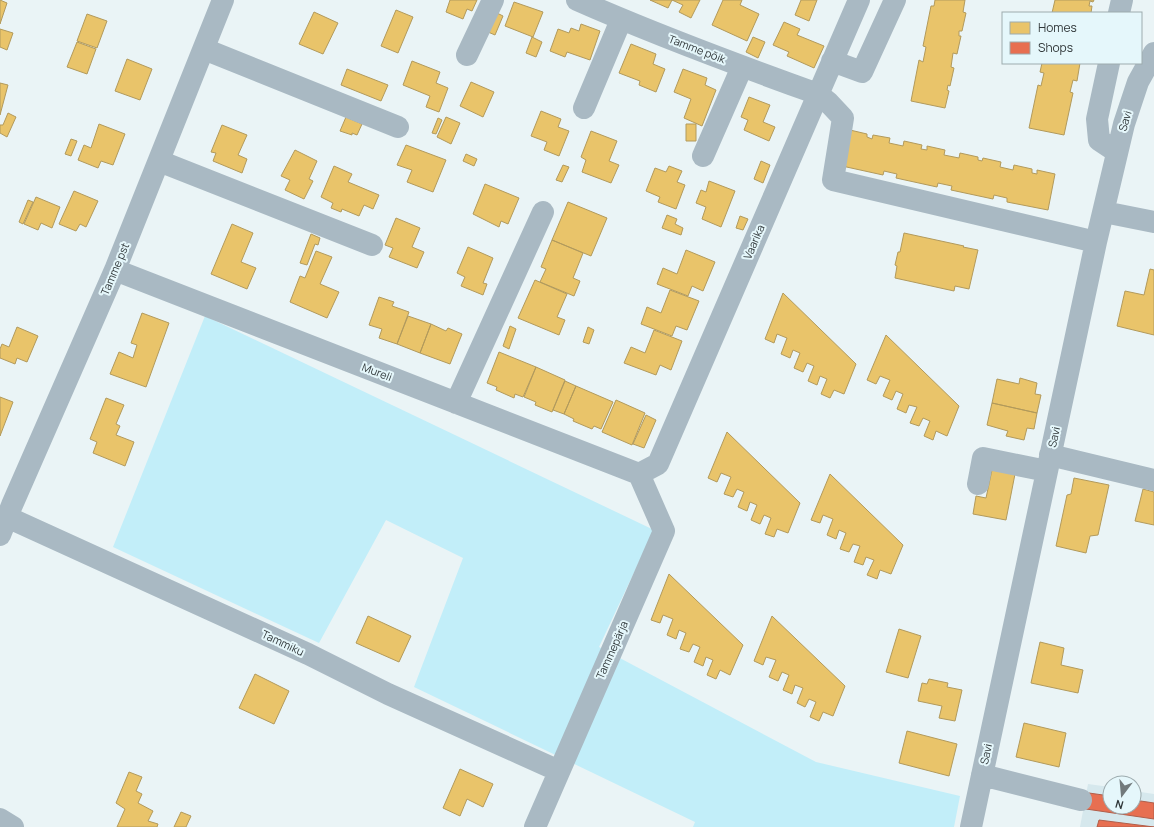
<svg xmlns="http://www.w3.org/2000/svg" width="1154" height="827" font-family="Manrope,sans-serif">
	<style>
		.built { fill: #d6e8ed }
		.green { fill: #c2eef9 }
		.homes { fill: #e9c46a; stroke: #b29a5c }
		.shops { fill: #e76f51; stroke: #b05e4a }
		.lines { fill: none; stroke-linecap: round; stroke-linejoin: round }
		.minor { stroke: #a9b9c3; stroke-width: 22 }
		.labels { text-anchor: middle; stroke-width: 4; stroke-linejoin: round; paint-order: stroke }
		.street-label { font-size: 11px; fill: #31383a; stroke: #e5f7fb }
	</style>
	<rect width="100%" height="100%" fill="#eaf4f6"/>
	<path class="built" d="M 1088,784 L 1110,787 L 1110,807 L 1134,807 L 1134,791 L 1154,794 L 1154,827 L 1080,827 Z"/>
	<path class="green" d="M 205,316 L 654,530 L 599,647 L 816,762 L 960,796 L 954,827 L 693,827 L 695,822 L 414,687 L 463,558 L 386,520 L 319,643 L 113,547 Z"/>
	<path class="homes" d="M 0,0 L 7,3 L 0,24 Z
		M 450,0 L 477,0 L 472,11 L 467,9 L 463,19 L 446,12 Z
		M 650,0 L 700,0 L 691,18 L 679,12 L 683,5 L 672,0 L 668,8 Z
		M 723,0 L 742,0 L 740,5 L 759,14 L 747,41 L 712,25 Z
		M 801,0 L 817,0 L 809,21 L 795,15 Z
		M 935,0 L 965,0 L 963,12 L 966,13 L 962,31 L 959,31 L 959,36 L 961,36 L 957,54 L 953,53 L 951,67 L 954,68 L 950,86 L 948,85 L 947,90 L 949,91 L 945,108 L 911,101 L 919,60 L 923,62 L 926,47 L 923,46 L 931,6 L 934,6 Z
		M 1055,0 L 1094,0 L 1093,2 L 1090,1 L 1089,6 L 1092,6 L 1091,13 L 1052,13 Z
		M 514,2 L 543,12 L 533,37 L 505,26 Z
		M 396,10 L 413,17 L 398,53 L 381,46 Z
		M 314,12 L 338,23 L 323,54 L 299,44 Z
		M 495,12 L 503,16 L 495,35 L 488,32 Z
		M 87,14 L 107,21 L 97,48 L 77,41 Z
		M 784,22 L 800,29 L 797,35 L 824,46 L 814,68 L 787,56 L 789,52 L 773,45 Z
		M 581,24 L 600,31 L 590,60 L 567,52 L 565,57 L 550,51 L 558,29 L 569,33 L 571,28 L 579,31 Z
		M 0,29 L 13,33 L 7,50 L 0,47 Z
		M 532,37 L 542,42 L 536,57 L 526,53 Z
		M 753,37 L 765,42 L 758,58 L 746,52 Z
		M 77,42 L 96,49 L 87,74 L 67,67 Z
		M 631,44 L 656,54 L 653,64 L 665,69 L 656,92 L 639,85 L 640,81 L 619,73 Z
		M 127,59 L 152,69 L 140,100 L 115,91 Z
		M 412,61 L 440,72 L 436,83 L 448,88 L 439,112 L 426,107 L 430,96 L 403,85 Z
		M 1042,63 L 1080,63 L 1077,81 L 1073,80 L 1070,92 L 1073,93 L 1064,135 L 1029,128 L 1038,85 L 1041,86 L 1044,73 L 1040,72 Z
		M 347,69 L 388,85 L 381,101 L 341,85 Z
		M 683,69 L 707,78 L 705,85 L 716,90 L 702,126 L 684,118 L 691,99 L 674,92 Z
		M 471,82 L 494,92 L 483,117 L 460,106 Z
		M 0,83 L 8,85 L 0,115 Z
		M 749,97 L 770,105 L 763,122 L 775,127 L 769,141 L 744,130 L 748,120 L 741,117 Z
		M 541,111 L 561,119 L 558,127 L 569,131 L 559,156 L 544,150 L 547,142 L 531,136 Z
		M 8,113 L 16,117 L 7,137 L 0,133 L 0,125 L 3,125 Z
		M 346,117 L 362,124 L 357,135 L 352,133 L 352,135 L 340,131 Z
		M 446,117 L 460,123 L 451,144 L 437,137 Z
		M 438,118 L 442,120 L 436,134 L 432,133 Z
		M 99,124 L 125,134 L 113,165 L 101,161 L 98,168 L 78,160 L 84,145 L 91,148 Z
		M 686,124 L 696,124 L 696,141 L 686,141 Z
		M 222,125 L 247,135 L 238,155 L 247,159 L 242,173 L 213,161 L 216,153 L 211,152 Z
		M 850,130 L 867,134 L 867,137 L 872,139 L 873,135 L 890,138 L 889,143 L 903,146 L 904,141 L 922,145 L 921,149 L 927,150 L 927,146 L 945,150 L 944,155 L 959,158 L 960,153 L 978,157 L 978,160 L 982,161 L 983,158 L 1001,162 L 1000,167 L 1013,170 L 1014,165 L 1032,169 L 1032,173 L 1037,174 L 1037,170 L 1055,174 L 1048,210 L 1007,202 L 1007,198 L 994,195 L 993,199 L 951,190 L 952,186 L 938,183 L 937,187 L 896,178 L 897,174 L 884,171 L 883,175 L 842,166 Z
		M 591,131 L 617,141 L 609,161 L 619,165 L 611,183 L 582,172 L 586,160 L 581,157 Z
		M 71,139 L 77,141 L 71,156 L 65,154 Z
		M 406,145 L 446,160 L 433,192 L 407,182 L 412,170 L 397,165 Z
		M 295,150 L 317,161 L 309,179 L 313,181 L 304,199 L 285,190 L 290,180 L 281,176 Z
		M 466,154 L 477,159 L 474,166 L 463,161 Z
		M 761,161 L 770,165 L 763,183 L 754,179 Z
		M 563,165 L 569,167 L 562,182 L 556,180 Z
		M 334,166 L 352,174 L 348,182 L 379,195 L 373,209 L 364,205 L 359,216 L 342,209 L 341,212 L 331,208 L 333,203 L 321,197 Z
		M 669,166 L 682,171 L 677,182 L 685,185 L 676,209 L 658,202 L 660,197 L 646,191 L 655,168 L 666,172 Z
		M 709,181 L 735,191 L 721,227 L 702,219 L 706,207 L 696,203 L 701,190 L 706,192 Z
		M 485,184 L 519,198 L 508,224 L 501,221 L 499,227 L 473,214 Z
		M 74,191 L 98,201 L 86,227 L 80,224 L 76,231 L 59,224 Z
		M 36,197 L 60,207 L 52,228 L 41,223 L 38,230 L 24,224 Z
		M 28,200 L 33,202 L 23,224 L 19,222 Z
		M 568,202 L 607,218 L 591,256 L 552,240 Z
		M 667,215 L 677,219 L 675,224 L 683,228 L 681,235 L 662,228 Z
		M 740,216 L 748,219 L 743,230 L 736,228 Z
		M 396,218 L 420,228 L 412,247 L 424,252 L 417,268 L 389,257 L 393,248 L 385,245 Z
		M 232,224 L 253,233 L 241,262 L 256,268 L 247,289 L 211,274 Z
		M 904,233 L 964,246 L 963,247 L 978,250 L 969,289 L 955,286 L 954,291 L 895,278 L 897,266 L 895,265 L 898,252 L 900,252 Z
		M 311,234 L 320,238 L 318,245 L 315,244 L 307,265 L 300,263 Z
		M 552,240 L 583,253 L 573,278 L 580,281 L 574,296 L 540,282 L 546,269 L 541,267 Z
		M 468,247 L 493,258 L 483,283 L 487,284 L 483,295 L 461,286 L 465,277 L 457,273 Z
		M 686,250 L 715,262 L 703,291 L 692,286 L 688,296 L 657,284 L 663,268 L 677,274 Z
		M 316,251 L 332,257 L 320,284 L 339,292 L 327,318 L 290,302 L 300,276 L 305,278 Z
		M 1150,269 L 1154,270 L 1154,335 L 1117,326 L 1125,291 L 1144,295 Z
		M 535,280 L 567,294 L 557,317 L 565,320 L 559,335 L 518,318 Z
		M 670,290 L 699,301 L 687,330 L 676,326 L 672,336 L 641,324 L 647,307 L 661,313 Z
		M 783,293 L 856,364 L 844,394 L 834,390 L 830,398 L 821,394 L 827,379 L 820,376 L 817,385 L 808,381 L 814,366 L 807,363 L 803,372 L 794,368 L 800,353 L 793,350 L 790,358 L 781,354 L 787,338 L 777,334 L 774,343 L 765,339 Z
		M 379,297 L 394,302 L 392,306 L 409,312 L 397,344 L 379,338 L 382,329 L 369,325 Z
		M 142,313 L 169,323 L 146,387 L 110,374 L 119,352 L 133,358 L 137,345 L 131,343 Z
		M 408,316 L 431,324 L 420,353 L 397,344 Z
		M 431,324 L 446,331 L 448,328 L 462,334 L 450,364 L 420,353 Z
		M 510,326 L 516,329 L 509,349 L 503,346 Z
		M 17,327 L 38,336 L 27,362 L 17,358 L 15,364 L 0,358 L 0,349 L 2,344 L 9,347 Z
		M 588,327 L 594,330 L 589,344 L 583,342 Z
		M 654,330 L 682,341 L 671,370 L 660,365 L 656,375 L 624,363 L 631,347 L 645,353 Z
		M 886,335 L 959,406 L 947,436 L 936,431 L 933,440 L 924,436 L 930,421 L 923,418 L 919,426 L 910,423 L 917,407 L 909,405 L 906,413 L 897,409 L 903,394 L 896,391 L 892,400 L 883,396 L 890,380 L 880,376 L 876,384 L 867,380 Z
		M 499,352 L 536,367 L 523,397 L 515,394 L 514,398 L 496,390 L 497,387 L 487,383 Z
		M 536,367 L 565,380 L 552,412 L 535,405 L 536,402 L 524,397 Z
		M 1020,378 L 1037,383 L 1035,394 L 1041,395 L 1037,413 L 992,403 L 997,379 L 1019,384 Z
		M 565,381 L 576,386 L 564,414 L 553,410 Z
		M 576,386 L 613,402 L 601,429 L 594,426 L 592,429 L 573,421 L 574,419 L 564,414 Z
		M 0,397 L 13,402 L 0,436 Z
		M 106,398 L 124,405 L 116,424 L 120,426 L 116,435 L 134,442 L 125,466 L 93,453 L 97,442 L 90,439 Z
		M 616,400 L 645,413 L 632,445 L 602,432 Z
		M 992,403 L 1037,413 L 1034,429 L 1027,428 L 1024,440 L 1006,436 L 1008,431 L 987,425 Z
		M 646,415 L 656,420 L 644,448 L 633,444 Z
		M 727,432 L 800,503 L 788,533 L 777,529 L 774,537 L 765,534 L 771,518 L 764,515 L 760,524 L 751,520 L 757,505 L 750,502 L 747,511 L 738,507 L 744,492 L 737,489 L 733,497 L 724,494 L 731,477 L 721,473 L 717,482 L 708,478 Z
		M 992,470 L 1015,474 L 1006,520 L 973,514 L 976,496 L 986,498 Z
		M 830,474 L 903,545 L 891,574 L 880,570 L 877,579 L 867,575 L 874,560 L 866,557 L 863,565 L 854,562 L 860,546 L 853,544 L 849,552 L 840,549 L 846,533 L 839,530 L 836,539 L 827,535 L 833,519 L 823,515 L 820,523 L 811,520 Z
		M 1074,478 L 1109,485 L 1098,535 L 1090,536 L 1086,553 L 1056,546 L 1067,495 L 1071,494 Z
		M 1143,489 L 1154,492 L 1154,525 L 1135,521 Z
		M 669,574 L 743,645 L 730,675 L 720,670 L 716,679 L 707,675 L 713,660 L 706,657 L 703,666 L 694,662 L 700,647 L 693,644 L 689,652 L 680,649 L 686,633 L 679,630 L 676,639 L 667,635 L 673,619 L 663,615 L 660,623 L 651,620 Z
		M 368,616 L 411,636 L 399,662 L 356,643 Z
		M 772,616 L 845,686 L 833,716 L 823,712 L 819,721 L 810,717 L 816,702 L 809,699 L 805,707 L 797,703 L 803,688 L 795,685 L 792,694 L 783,690 L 789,675 L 782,672 L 778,681 L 769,677 L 776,660 L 766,657 L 763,665 L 754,661 Z
		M 899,629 L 921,636 L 908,678 L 886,672 Z
		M 1040,642 L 1064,648 L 1061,665 L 1083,670 L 1078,693 L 1031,683 Z
		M 255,674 L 289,691 L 274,724 L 239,708 Z
		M 929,679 L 948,683 L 947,687 L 962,690 L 955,721 L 939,718 L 942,706 L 918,701 L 922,683 L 927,684 Z
		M 1024,723 L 1066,733 L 1059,767 L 1016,757 Z
		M 907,731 L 957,744 L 949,776 L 899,763 Z
		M 460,769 L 493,784 L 483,807 L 467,799 L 460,816 L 443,808 Z
		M 129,772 L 142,777 L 136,791 L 142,794 L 138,803 L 153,811 L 148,821 L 158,824 L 157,827 L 117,827 L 125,809 L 116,803 Z
		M 181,812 L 191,816 L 186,827 L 174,827 Z"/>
	<path class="shops" d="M 1089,793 L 1110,796 L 1110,807 L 1134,807 L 1134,800 L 1154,803 L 1154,819 L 1086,809 Z
		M 1099,820 L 1154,827 L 1097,827 Z"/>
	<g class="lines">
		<path class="minor" d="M 577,0 C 656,35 737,65 818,94 L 828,102 L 843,118 L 833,180 L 1096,242
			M 1119,13 L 1122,0
			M 204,49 L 398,127
			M 467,55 L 493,0
			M 832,61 L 862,72 L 895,0
			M 1109,63 L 1097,119 L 1099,140 L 1117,152
			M 584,108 L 621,20
			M 703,156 L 742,67
			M 159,161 L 372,245
			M 1104,212 L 1154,222
			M 115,270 L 639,474
			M 456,403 L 543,212
			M 1050,455 L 1154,480
			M 639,474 L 658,464 L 859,0
			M 978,484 L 983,458 L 1047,471
			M 7,517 L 308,654 L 388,694 L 559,771
			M 0,535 L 12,505 L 115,270 L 223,0
			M 982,775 L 1081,800
			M 0,819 L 13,827
			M 535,827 L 664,531 L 639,474
			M 971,827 L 1096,242 L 1124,124 L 1138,82 L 1154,53"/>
	</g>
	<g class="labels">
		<g class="street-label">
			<text transform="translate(697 49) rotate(21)" y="4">Tamme põik</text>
			<text transform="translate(1125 121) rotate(-74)" y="4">Savi</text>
			<text transform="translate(754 242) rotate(-67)" y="4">Vaarika</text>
			<text transform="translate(115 269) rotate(-67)" y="4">Tamme pst</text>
			<text transform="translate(377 372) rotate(21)" y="4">Mureli</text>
			<text transform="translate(1054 437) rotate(-78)" y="4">Savi</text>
			<text transform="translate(283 643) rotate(25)" y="4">Tammiku</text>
			<text transform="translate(612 650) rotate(-66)" y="4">Tammepärja</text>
			<text transform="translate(986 754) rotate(-78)" y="4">Savi</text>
		</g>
	</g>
	<rect x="1002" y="12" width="140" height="52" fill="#e5f7fb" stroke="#9dabae"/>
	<rect x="1010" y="22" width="20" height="12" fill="#e9c46a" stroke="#9dabae"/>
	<text x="1038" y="32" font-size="12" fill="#31383a">Homes</text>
	<rect x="1010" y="42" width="20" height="12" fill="#e76f51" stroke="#9dabae"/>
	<text x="1038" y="52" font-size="12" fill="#31383a">Shops</text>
	<g transform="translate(1122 795) rotate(196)"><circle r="19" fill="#e5f7fb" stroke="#9dabae"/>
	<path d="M0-3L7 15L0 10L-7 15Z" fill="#727a7c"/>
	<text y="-6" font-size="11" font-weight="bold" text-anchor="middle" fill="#31383a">N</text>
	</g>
</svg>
